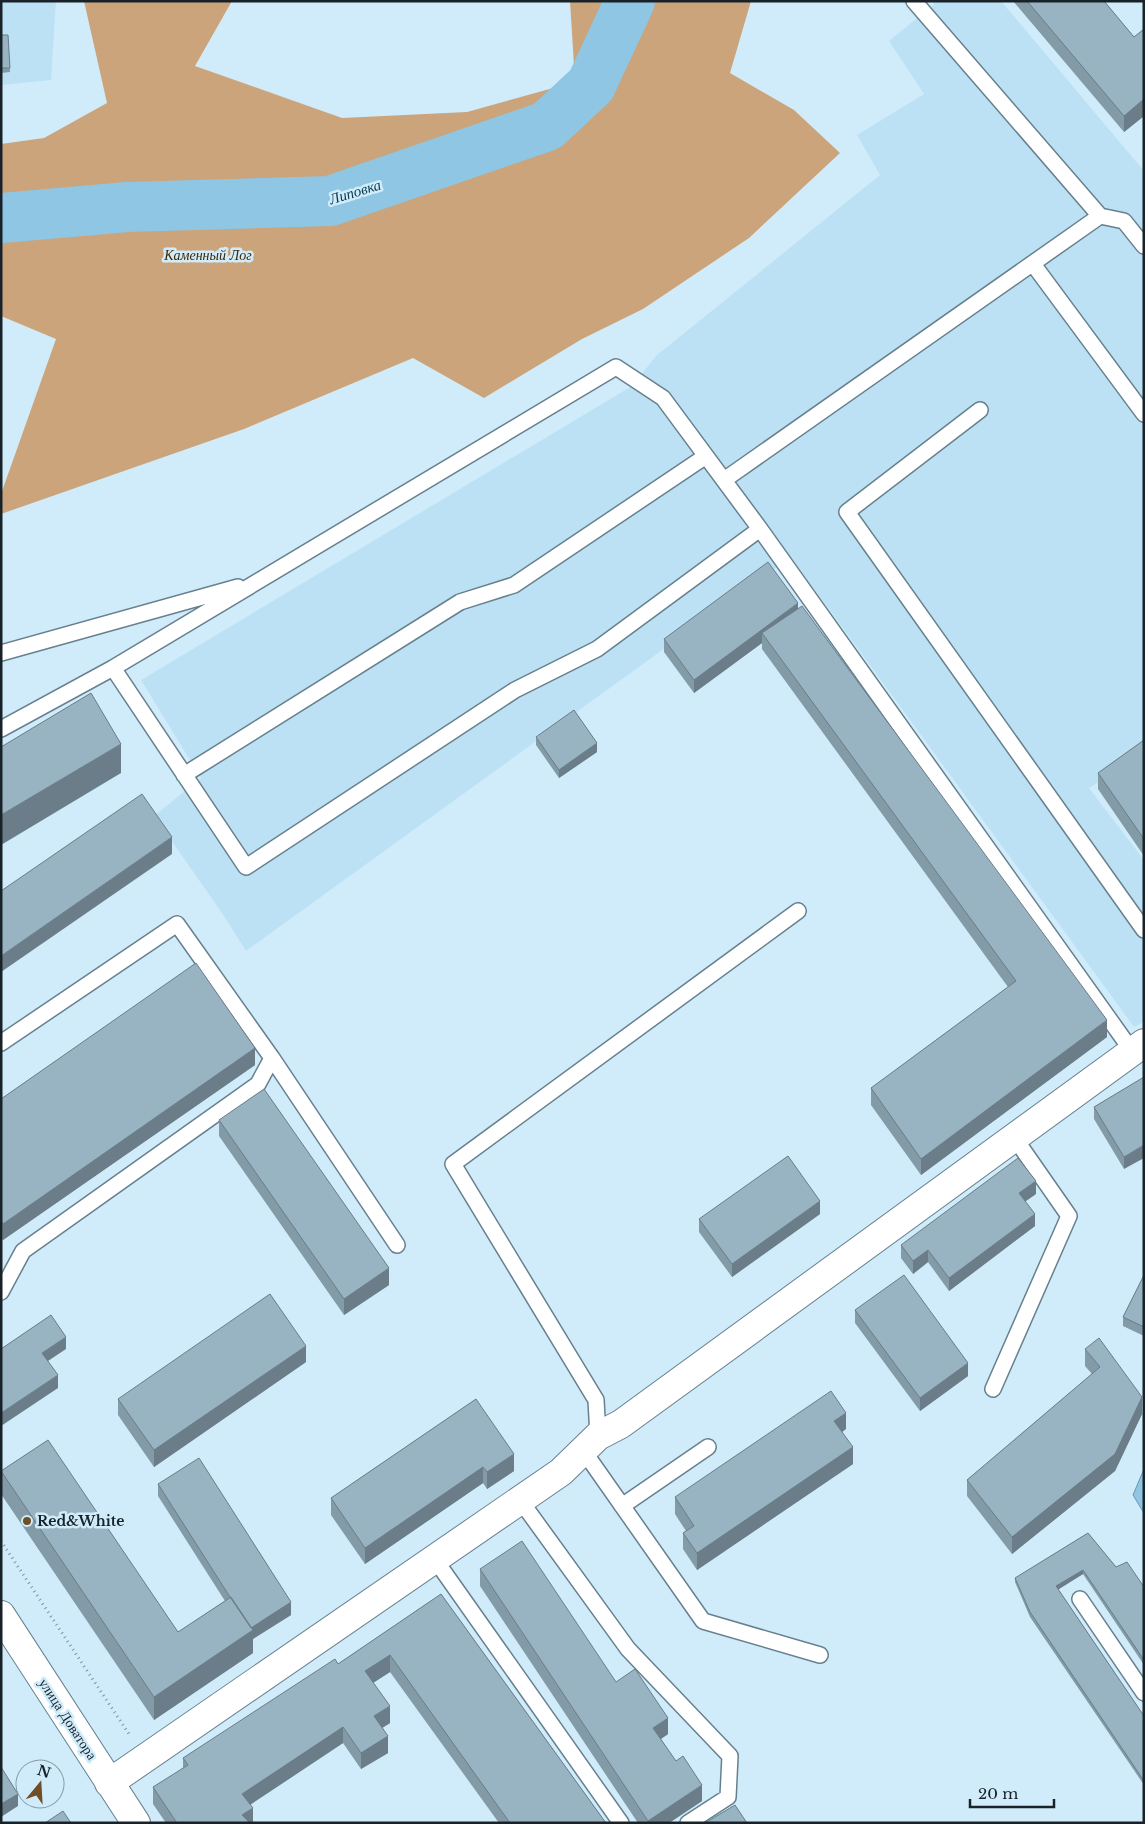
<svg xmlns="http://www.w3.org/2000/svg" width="1145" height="1824" font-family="'Libre Baskerville',serif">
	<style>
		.built { fill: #bde1f4 }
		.forest { fill: #cba47b }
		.water { fill: #8ec6e4; stroke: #6b95ac }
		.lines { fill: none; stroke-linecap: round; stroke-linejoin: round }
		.river { stroke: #8ec6e4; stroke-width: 50 }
		.lane-casing { stroke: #67808e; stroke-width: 18 }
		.street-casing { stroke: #67808e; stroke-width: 30 }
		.path { stroke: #7e929d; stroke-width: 3; stroke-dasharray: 1 4; stroke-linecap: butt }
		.lane { stroke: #fff; stroke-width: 15 }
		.street { stroke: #fff; stroke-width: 28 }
		.wall { fill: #839aa7 }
		.shaded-wall { fill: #6a7d88 }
		.building { fill: #98b3c2; stroke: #6a7d88 }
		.poi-dot { fill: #704e26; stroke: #d0ecfb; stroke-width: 2 }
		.labels { text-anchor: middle; stroke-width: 5; stroke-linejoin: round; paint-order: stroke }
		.park-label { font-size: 14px; font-style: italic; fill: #402603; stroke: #d0ecfb }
		.poi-label { font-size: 14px; font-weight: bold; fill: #182228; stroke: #d0ecfb; text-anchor: start }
		.street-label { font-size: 14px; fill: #182228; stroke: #d0ecfb }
		.water-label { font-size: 15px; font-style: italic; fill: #07394d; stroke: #d0ecfb }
	</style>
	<rect width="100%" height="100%" fill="#d0ecfb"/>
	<path class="built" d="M 1,1 L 56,1 L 51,80 L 1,85 Z
		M 932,1 L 1001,1 L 1144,171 L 1144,754 L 1089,788 L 1144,860 L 1144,1022 L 1134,1027 L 791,557 L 246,951 L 222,913 L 154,816 L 201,778 L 141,680 L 632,386 L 657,355 L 880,175 L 857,135 L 924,94 L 889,41 L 934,4 Z"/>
	<path class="forest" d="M 84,1 L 232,1 L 195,66 L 342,118 L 467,112 L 575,82 L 570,1 L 751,1 L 730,73 L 794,110 L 840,153 L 749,238 L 643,309 L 582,339 L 484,398 L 413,358 L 244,429 L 1,514 L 1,494 L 56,339 L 1,316 L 1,144 L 44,138 L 107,103 Z"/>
	<path class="water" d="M 1144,1469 L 1144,1513 L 1133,1495 Z"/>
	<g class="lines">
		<path class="river" d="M 1,218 L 127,207 L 330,201 L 547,126 L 591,85 L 630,1"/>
		<defs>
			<path id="lane" d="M 1100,216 L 1124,221 L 1144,246
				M 1033,264 L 1144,414
				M 980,410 L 847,512 L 1144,930
				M 724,480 L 1100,216 L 914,1
				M 1,653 L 238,587
				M 113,668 L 616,367 L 663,398 L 760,529 L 1132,1051
				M 1,729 L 113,668 L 246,867 L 515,690 L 597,649 L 760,529
				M 184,775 L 460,602 L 514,585 L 706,456
				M 1,1043 L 177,924 L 272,1058 L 397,1245
				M 1,1292 L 23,1251 L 258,1084 L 272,1058
				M 993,1389 L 1069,1216 L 1014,1137
				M 598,1436 L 596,1400 L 453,1164 L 798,911
				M 583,1450 L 703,1621 L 820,1655
				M 520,1500 L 628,1649 L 730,1756 L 728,1797 L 688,1823
				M 622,1506 L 708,1447
				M 434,1558 L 621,1823
				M 1080,1599 L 1144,1693"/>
			<path id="street" d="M 1,1615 L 136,1823
				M 109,1783 L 561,1472 L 598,1436 L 621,1424 L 1144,1043"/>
		</defs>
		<use href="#lane" class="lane-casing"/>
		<use href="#street" class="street-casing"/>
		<path class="path" d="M 1,1541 L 129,1734"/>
		<use href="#lane" class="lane"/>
		<use href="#street" class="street"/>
	</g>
	<path class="wall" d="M 1013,1 L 1104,1 L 1134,37 L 1144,29 L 1144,116 L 1124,132 Z
		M 1,35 L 8,35 L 10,72 L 1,73 Z
		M 798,609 L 1107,1037 L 921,1175 L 871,1105 L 871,1088 L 1008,987 L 762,649 L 762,643 L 694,693 L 664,652 L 664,639 Z
		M 536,737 L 597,752 L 559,778 L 536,745 Z
		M 1144,740 L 1144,856 L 1098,789 L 1098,773 Z
		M 255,1065 L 3,1240 L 1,1238 L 1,1099 Z
		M 1144,1077 L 1124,1169 L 1094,1119 L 1094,1107 Z
		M 219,1120 L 389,1285 L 344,1315 L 219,1136 Z
		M 1036,1194 L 1025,1201 L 1035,1226 L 949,1291 L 928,1262 L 913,1274 L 901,1258 L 901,1245 Z
		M 820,1214 L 732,1277 L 699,1232 L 699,1219 Z
		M 1144,1275 L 1144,1336 L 1123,1326 L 1123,1317 Z
		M 855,1310 L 968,1376 L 920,1411 L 855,1323 Z
		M 1085,1349 L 1142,1414 L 1115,1471 L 1012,1554 L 967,1496 L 967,1480 L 1092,1374 L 1085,1366 Z
		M 306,1362 L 154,1467 L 118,1415 L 118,1399 Z
		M 476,1399 L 514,1471 L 487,1489 L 483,1483 L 365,1564 L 331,1515 L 331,1498 Z
		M 846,1429 L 842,1432 L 853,1464 L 697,1570 L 683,1549 L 683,1533 L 686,1531 L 675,1514 L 675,1497 Z
		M 1,1471 L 178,1632 L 225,1601 L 158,1496 L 158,1484 L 291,1615 L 253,1639 L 253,1653 L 154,1720 L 1,1494 Z
		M 1088,1533 L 1116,1567 L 1144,1587 L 1144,1665 L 1083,1574 L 1058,1589 L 1144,1716 L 1144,1785 L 1030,1617 L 1015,1582 L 1015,1578 Z
		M 480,1569 L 616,1682 L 668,1734 L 661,1739 L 702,1801 L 669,1823 L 638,1823 L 480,1586 Z
		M 441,1594 L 606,1823 L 499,1823 L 390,1672 L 373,1683 L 390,1723 L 382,1728 L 388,1753 L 361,1769 L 343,1743 L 250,1805 L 253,1823 L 166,1823 L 153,1804 L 153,1787 L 183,1769 L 183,1758 L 338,1664 Z"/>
	<path class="shaded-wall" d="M 1144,99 L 1144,116 L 1124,132 L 1124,116 Z
		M 798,603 L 798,616 L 762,633 L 762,643 L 694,693 L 694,680 Z
		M 597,743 L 597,752 L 559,778 L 559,770 Z
		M 121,744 L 121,773 L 1,845 L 1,815 Z
		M 172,837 L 172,854 L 1,972 L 1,956 Z
		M 1107,1020 L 1107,1037 L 921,1175 L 921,1159 Z
		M 255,1048 L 255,1065 L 3,1240 L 3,1224 Z
		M 1144,1145 L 1144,1158 L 1124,1169 L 1124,1157 Z
		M 1036,1181 L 1036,1194 L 1019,1206 L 1019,1193 Z
		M 820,1201 L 820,1214 L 732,1277 L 732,1264 Z
		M 1035,1214 L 1035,1226 L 949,1291 L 949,1278 Z
		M 928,1250 L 928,1262 L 913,1274 L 913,1261 Z
		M 389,1268 L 389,1285 L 344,1315 L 344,1299 Z
		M 66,1337 L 66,1349 L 42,1365 L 42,1353 Z
		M 306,1346 L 306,1362 L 154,1467 L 154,1450 Z
		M 968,1363 L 968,1376 L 920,1411 L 920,1398 Z
		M 58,1375 L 58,1388 L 1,1426 L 1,1413 Z
		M 1142,1397 L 1142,1414 L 1115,1471 L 1012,1554 L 1012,1537 Z
		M 846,1413 L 846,1429 L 834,1438 L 834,1421 Z
		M 853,1447 L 853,1464 L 697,1570 L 697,1553 Z
		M 514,1454 L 514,1471 L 487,1489 L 487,1472 Z
		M 483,1467 L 483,1483 L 365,1564 L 365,1548 Z
		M 1083,1570 L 1083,1574 L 1056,1591 L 1056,1586 Z
		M 291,1602 L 291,1615 L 253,1639 L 253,1653 L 154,1720 L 154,1697 L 250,1628 Z
		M 390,1655 L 390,1672 L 365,1688 L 365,1671 Z
		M 390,1706 L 390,1723 L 374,1733 L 374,1716 Z
		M 668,1718 L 668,1734 L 653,1744 L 653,1728 Z
		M 343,1727 L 343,1743 L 242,1810 L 242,1794 Z
		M 388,1736 L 388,1753 L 361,1769 L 361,1753 Z
		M 702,1785 L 702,1801 L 669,1823 L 648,1823 L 648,1821 Z
		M 18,1794 L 18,1806 L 1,1817 L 1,1804 Z
		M 253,1808 L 253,1823 L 242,1823 L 242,1815 Z"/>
	<path class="building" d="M 1027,1 L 1104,1 L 1134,37 L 1144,29 L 1144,99 L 1124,116 Z
		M 1,35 L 8,35 L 10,68 L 1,68 Z
		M 768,562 L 798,603 L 694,680 L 664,639 Z
		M 802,606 L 1107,1020 L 921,1159 L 871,1088 L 1016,981 L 762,633 Z
		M 91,693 L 121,744 L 1,815 L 1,747 Z
		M 574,710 L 597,743 L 559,770 L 536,737 Z
		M 1144,740 L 1144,839 L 1098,773 Z
		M 142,794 L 172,837 L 1,956 L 1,891 Z
		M 196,963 L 255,1048 L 3,1224 L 1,1221 L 1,1099 Z
		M 1144,1077 L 1144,1145 L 1124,1157 L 1094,1107 Z
		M 264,1089 L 389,1268 L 344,1299 L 219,1120 Z
		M 788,1156 L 820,1201 L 732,1264 L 699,1219 Z
		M 1018,1158 L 1036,1181 L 1019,1193 L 1035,1214 L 949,1278 L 928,1250 L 913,1261 L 901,1245 Z
		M 904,1275 L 968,1363 L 920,1398 L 855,1310 Z
		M 1144,1275 L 1144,1327 L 1123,1317 Z
		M 270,1294 L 306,1346 L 154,1450 L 118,1399 Z
		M 51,1315 L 66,1337 L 42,1353 L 58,1375 L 1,1413 L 1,1349 Z
		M 1099,1338 L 1142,1397 L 1115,1454 L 1012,1537 L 967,1480 L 1100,1367 L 1085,1349 Z
		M 831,1391 L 846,1413 L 834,1421 L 853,1447 L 697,1553 L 683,1533 L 694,1526 L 675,1497 Z
		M 476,1399 L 514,1454 L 487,1472 L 483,1467 L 365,1548 L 331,1498 Z
		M 48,1440 L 178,1632 L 231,1597 L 253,1630 L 154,1697 L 1,1471 Z
		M 199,1458 L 291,1602 L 251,1628 L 230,1597 L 158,1484 Z
		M 1088,1533 L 1116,1567 L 1127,1562 L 1144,1587 L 1144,1660 L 1083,1570 L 1056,1586 L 1144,1716 L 1144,1781 L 1030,1612 L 1015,1578 Z
		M 522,1541 L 616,1682 L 635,1669 L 668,1718 L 653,1728 L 676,1761 L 683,1756 L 702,1785 L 648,1821 L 480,1569 Z
		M 441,1594 L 606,1823 L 510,1823 L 390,1655 L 365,1671 L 390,1706 L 374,1716 L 388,1736 L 361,1753 L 343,1727 L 242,1794 L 253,1808 L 242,1815 L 250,1823 L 177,1823 L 153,1787 L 188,1765 L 183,1758 L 335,1659 L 338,1664 Z
		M 1,1767 L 18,1794 L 1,1804 Z
		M 735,1805 L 747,1823 L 705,1823 Z
		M 63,1811 L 71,1823 L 45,1823 Z"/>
	<circle class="poi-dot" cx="27" cy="1521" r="5"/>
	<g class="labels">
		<g class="park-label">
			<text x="208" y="260">Каменный Лог</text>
		</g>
		<g class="poi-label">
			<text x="37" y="1526">Red&amp;White</text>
		</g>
		<g class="street-label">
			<text transform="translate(68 1719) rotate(57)" y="5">улица Доватора</text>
		</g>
		<g class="water-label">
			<text transform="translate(355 192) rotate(-17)" y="5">Липовка</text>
		</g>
	</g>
	<rect width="1145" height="1824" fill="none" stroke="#182228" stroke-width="5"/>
	<g transform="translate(40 1784) rotate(18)"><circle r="24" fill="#d0ecfb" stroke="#869ba7"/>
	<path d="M0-4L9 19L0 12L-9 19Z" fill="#704e26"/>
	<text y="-8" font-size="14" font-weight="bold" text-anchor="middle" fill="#182228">N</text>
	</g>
	<path d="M970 1799v8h84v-8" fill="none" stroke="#182228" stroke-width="2.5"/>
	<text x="978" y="1799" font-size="15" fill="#182228" stroke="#d0ecfb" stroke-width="4" paint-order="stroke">20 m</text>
</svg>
